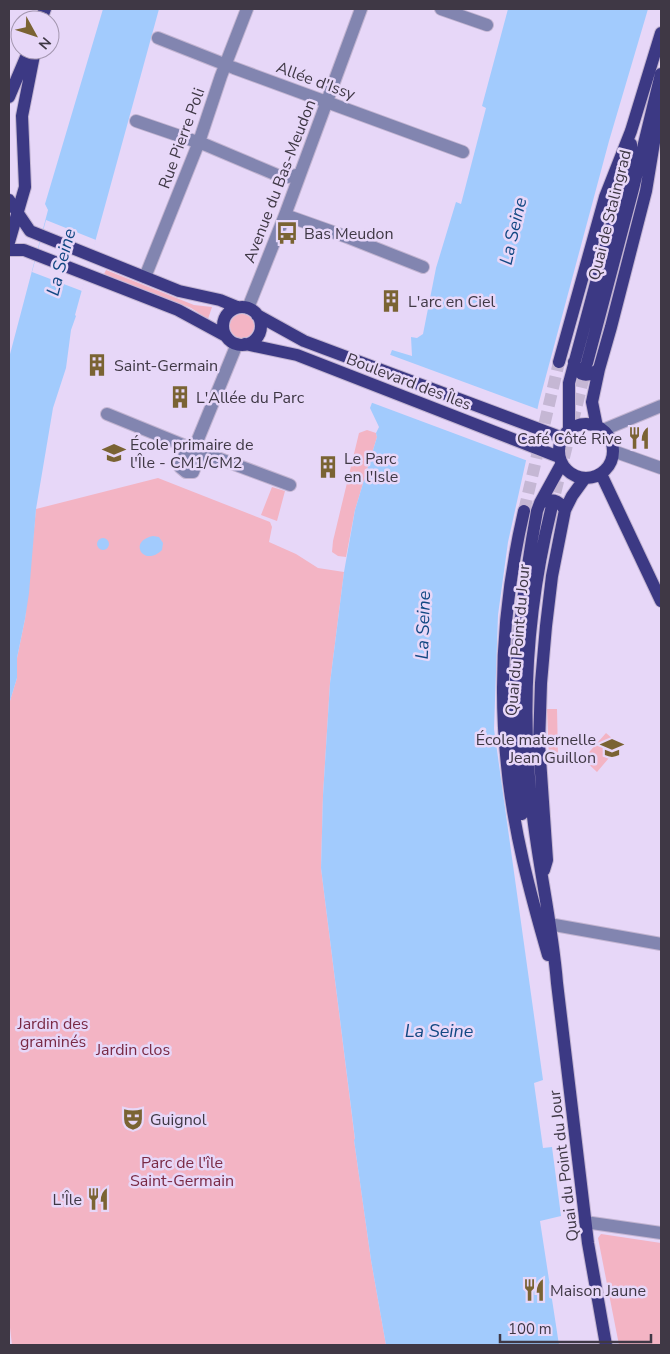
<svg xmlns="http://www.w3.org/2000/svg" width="670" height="1354" font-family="'Nunito Sans',sans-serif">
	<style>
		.green { fill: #f3b4c4 }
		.water { fill: #a2cbfd }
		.pier { fill: #e7d7f8 }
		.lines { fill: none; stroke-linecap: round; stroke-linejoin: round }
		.major-tunnel { stroke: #c5b7d4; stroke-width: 12; stroke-dasharray: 12 6; stroke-linecap: butt }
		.minor-casing { stroke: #c2b4d1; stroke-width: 14 }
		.major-casing { stroke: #c2b4d1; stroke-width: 14 }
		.minor { stroke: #8285b0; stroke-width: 12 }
		.major { stroke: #3c3984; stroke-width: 12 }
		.labels { text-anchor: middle; stroke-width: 5; stroke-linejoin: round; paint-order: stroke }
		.street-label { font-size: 16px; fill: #3f3845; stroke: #e7d7f8 }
		.poi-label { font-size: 16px; fill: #3f3845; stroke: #e7d7f8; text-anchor: start }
		.park-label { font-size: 16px; fill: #792a45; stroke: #e7d7f8 }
		.water-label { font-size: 18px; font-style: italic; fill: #124883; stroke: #e7d7f8 }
	</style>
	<rect width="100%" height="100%" fill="#e7d7f8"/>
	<path class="green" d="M 106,270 L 194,305 L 212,307 L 208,319 L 191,308 L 104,274 Z
		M230 326a12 12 0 1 1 24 0a12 12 0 1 1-24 0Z
		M 367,430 L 376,433 L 377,437 L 355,510 L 346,557 L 338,556 L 332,552 L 333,541 L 359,433 Z
		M 158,478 L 270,522 L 272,527 L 269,542 L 296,554 L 318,568 L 344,572 L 330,683 L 323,795 L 321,868 L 355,1140 L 354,1140 L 371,1260 L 386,1345 L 12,1345 L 9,1319 L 9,704 L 17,678 L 17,658 L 25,619 L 36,509 Z
		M 272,487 L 285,491 L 277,521 L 261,515 Z
		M 547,709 L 557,709 L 558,756 L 549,757 Z
		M 606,733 L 620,745 L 597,772 L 583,759 Z
		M 601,1234 L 661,1243 L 661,1345 L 619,1345 L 598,1238 Z"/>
	<path class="water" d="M 103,9 L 159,9 L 75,315 L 76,316 L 71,330 L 66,368 L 53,408 L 36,509 L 29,593 L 25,619 L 17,658 L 17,678 L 9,704 L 9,358 L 48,210 L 45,204 Z
		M 508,9 L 648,9 L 609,141 L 539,402 L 508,542 L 498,615 L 494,729 L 543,1080 L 534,1083 L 543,1148 L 552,1147 L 561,1216 L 540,1221 L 559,1345 L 386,1345 L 371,1260 L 354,1140 L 355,1139 L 321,868 L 323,795 L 330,683 L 344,572 L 355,510 L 377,437 L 376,433 L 379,427 L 370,408 L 392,350 L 412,356 L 411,337 L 417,338 L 423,334 L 436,268 L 456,202 L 461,204 L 486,108 L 482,106 Z
		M 153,536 L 159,537 L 163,543 L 162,550 C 144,568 127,541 153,536 Z
		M97 544a6 6 0 1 1 12 0a6 6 0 1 1-12 0Z"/>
	<path class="pier" d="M 46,220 L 96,240 L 82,291 L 32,272 Z
		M 388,354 L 540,410 L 528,461 L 370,402 Z"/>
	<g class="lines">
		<path class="major-tunnel" d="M 551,510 L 587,364
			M 524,511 L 559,362"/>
		<defs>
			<path id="minor" d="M 441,9 L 487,25
				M 158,38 L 234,68 L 463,152
				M 136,121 L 206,145 L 277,175 L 288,177 L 300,174
				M 285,215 L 347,237 L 423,267
				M 145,277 L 199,142 L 221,76 L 247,9
				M 248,308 L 285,215 L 361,9
				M 107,414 L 188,447
				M 603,430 L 661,406
				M 194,449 L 237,344
				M 613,451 L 661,468
				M 201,452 L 193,472 L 186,472 L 180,467 L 188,447 L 290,485
				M 549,924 L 661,944
				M 585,1222 L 661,1233"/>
			<path id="major" d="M 41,20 L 45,9
				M 9,97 L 29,50
				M 9,200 L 30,231 L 179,291 L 220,300 L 237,307
				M 9,242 L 25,187 L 22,116 L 35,50
				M 9,250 L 24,250 L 178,310 L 226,336
				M223 326a19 19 0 1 1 38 0a19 19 0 1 1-38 0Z
				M 257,315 L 304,341 L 563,438
				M 245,344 L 297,355 L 559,457
				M 559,362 L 605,197 L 631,131 L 661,33
				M 574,362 C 579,377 587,378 599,369
				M 587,363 L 633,189 L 661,74
				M559 451a27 27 0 1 1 54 0a27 27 0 1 1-54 0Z
				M 597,427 L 592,402 L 599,369 L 611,327 L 646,191 L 661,100
				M 569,430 L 569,383 L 631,153 L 631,144
				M 601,474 L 661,601
				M 540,503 C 551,498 558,499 565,510
				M 551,510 C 528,604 521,703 531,799 C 537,861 552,921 557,983 L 588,1243 L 606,1345
				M 524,511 C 505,593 498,681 507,765 C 513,829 530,893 548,955
				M 522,814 C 519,785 516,756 515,727 C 514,655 524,582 537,511 L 540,503 L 562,463
				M 544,870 L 547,860 L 539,744 L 541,683 L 546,626 L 552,576 L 565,510 L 572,496 L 585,478"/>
		</defs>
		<use href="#minor" class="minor-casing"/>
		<use href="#major" class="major-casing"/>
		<use href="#minor" class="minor"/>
		<use href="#major" class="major"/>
	</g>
	<defs>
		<symbol id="bus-bare" viewBox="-9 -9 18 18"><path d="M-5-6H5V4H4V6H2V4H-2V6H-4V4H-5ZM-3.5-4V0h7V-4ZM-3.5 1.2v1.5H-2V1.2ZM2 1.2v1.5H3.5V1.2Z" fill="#7a6333" stroke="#e7d7f8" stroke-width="2.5" paint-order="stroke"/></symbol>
		<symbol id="building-bare" viewBox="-9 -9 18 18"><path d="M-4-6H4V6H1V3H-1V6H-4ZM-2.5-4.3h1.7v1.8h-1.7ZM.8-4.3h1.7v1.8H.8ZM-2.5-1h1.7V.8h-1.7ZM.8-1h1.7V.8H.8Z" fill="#7a6333" stroke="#e7d7f8" stroke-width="2.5" paint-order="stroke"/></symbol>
		<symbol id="restaurant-bare" viewBox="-9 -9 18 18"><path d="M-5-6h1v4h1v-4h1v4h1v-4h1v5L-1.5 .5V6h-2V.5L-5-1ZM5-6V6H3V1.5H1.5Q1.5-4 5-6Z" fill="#7a6333" stroke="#e7d7f8" stroke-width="2.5" paint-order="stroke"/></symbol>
		<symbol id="school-bare" viewBox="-9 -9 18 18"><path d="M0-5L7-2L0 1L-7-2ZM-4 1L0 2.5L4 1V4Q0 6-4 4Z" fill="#7a6333" stroke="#e7d7f8" stroke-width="2.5" paint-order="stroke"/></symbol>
		<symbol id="theatre-bare" viewBox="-9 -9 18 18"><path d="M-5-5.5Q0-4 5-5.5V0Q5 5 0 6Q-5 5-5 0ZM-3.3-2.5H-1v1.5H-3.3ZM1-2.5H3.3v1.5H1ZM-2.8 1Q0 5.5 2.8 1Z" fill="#7a6333" stroke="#e7d7f8" stroke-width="2.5" paint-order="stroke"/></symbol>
	</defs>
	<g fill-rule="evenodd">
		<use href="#bus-bare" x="271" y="217" width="32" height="32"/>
		<use href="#building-bare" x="375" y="285" width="32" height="32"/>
		<use href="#building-bare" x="81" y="349" width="32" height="32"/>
		<use href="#building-bare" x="164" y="381" width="32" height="32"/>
		<use href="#restaurant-bare" x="623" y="422" width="32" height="32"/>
		<use href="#school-bare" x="98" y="437" width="32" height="32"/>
		<use href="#building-bare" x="312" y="451" width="32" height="32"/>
		<use href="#school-bare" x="596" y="732" width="32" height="32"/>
		<use href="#theatre-bare" x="117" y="1103" width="32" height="32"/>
		<use href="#restaurant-bare" x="82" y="1183" width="32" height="32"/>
		<use href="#restaurant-bare" x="518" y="1274" width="32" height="32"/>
	</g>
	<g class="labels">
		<g class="street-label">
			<text transform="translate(316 80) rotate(20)" y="6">Allée d'Issy</text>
			<text transform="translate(181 138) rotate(-70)" y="6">Rue Pierre Poli</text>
			<text transform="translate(279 181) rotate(-69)" y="6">Avenue du Bas-Meudon</text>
			<text transform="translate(609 215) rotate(-76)" y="6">Quai de Stalingrad</text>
			<text transform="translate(409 381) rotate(21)" y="6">Boulevard des Îles</text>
			<text transform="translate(517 640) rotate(-85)" y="6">Quai du Point du Jour</text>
			<text transform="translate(563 1166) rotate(-97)" y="6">Quai du Point du Jour</text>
		</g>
		<g class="poi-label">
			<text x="304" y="239">Bas Meudon</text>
			<text x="408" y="307">L'arc en Ciel</text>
			<text x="114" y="371">Saint-Germain</text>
			<text x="196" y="403">L'Allée du Parc</text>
			<text x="622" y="444" text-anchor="end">Café Côté Rive</text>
			<text x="130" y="450">École primaire de<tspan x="130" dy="18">l'Île - CM1/CM2</tspan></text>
			<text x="344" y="464">Le Parc<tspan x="344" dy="18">en l'Isle</tspan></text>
			<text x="596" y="745" text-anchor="end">École maternelle<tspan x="596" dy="18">Jean Guillon</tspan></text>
			<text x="150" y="1125">Guignol</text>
			<text x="82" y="1205" text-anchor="end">L'Île</text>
			<text x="550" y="1296">Maison Jaune</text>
		</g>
		<g class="park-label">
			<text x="53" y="1029">Jardin des<tspan x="53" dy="18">graminés</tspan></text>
			<text x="133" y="1055">Jardin clos</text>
			<text x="182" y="1168">Parc de l'île<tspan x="182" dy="18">Saint-Germain</tspan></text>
		</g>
		<g class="water-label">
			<text transform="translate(513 231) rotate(-77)" y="6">La Seine</text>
			<text transform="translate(61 262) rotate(-75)" y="6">La Seine</text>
			<text transform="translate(423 625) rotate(-88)" y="6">La Seine</text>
			<text x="439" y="1037">La Seine</text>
		</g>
	</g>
	<rect width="670" height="1354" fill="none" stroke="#3f3845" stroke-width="20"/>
	<g transform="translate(35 35) rotate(130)"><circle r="24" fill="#e7d7f8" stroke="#a497b0"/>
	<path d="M0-4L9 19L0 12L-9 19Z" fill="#7a6333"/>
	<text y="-8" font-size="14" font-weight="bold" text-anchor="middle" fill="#3f3845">N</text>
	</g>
	<path d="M500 1334v8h151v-8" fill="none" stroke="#3f3845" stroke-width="2.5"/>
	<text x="508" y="1334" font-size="15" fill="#3f3845" stroke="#e7d7f8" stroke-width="4" paint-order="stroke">100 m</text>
</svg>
